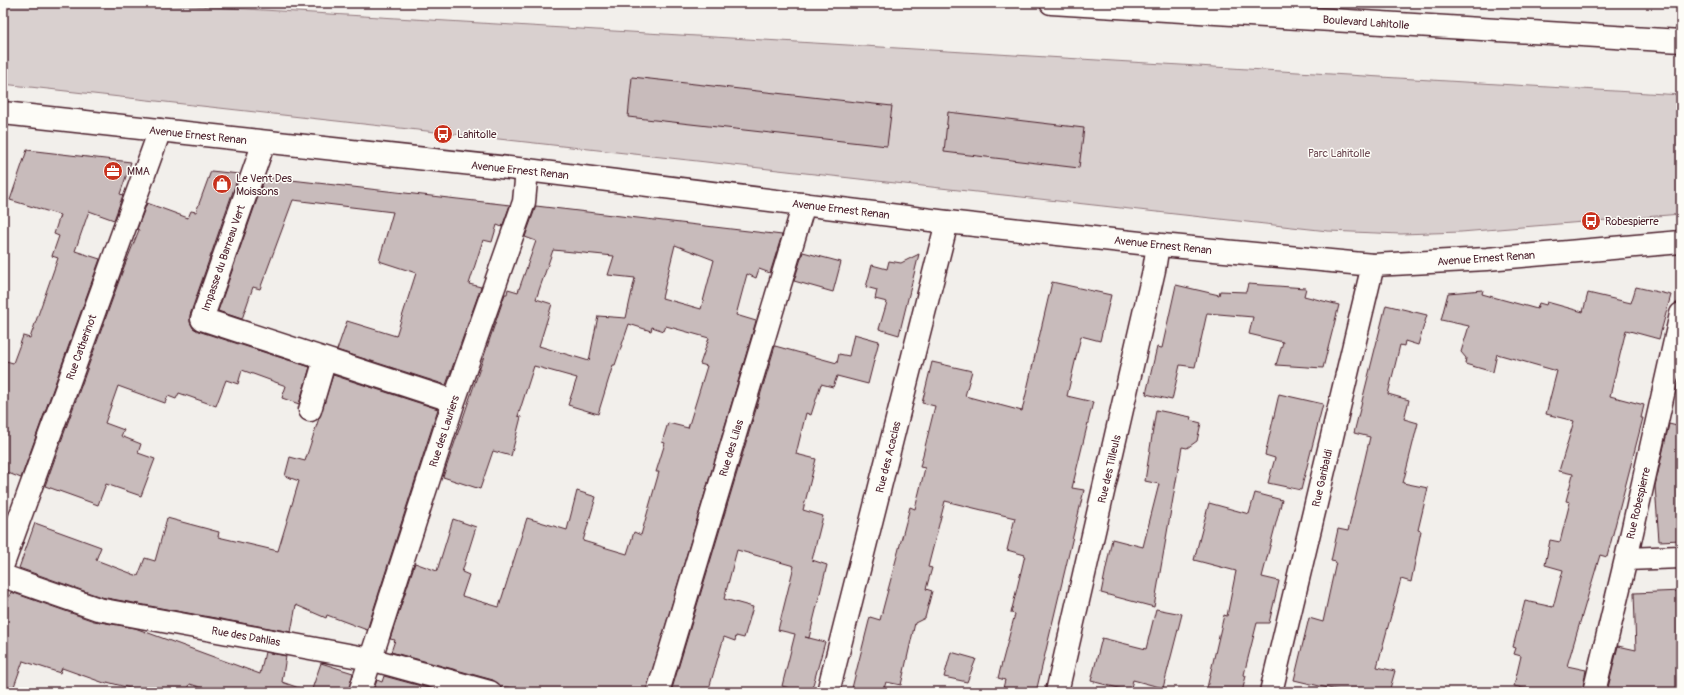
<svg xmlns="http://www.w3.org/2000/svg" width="1684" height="695" font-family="Pangolin,sans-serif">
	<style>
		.green { fill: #d9d0cf; stroke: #92787d }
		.building { fill: #c8bbbb; stroke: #4a1f2b; fill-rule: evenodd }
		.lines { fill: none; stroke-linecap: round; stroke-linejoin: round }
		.minor-casing { stroke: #4a1f2b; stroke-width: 25 }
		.primary-casing { stroke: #4a1f2b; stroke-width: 25 }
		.minor { stroke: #fdfcf7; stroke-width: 22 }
		.primary { stroke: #fdfcf7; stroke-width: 22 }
		.labels { text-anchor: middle; stroke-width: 3; stroke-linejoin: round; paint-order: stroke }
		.street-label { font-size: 11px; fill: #4a1f2b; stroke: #fdfcf7 }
		.poi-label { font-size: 11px; fill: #4a1f2b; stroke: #fdfcf7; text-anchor: start }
		.park-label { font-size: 11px; fill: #6e4b54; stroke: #fdfcf7 }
	</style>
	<rect width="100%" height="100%" fill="#f2efeb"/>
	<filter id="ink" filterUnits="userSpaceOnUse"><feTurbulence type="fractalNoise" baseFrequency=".025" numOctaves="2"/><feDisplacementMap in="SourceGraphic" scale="8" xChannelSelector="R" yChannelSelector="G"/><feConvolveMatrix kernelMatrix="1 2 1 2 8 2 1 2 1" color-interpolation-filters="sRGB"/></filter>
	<g filter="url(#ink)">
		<path class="green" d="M 3,3 L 146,3 L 1681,95 L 1681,214 L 1461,232 L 1401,234 L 1328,231 L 3,84 Z"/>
		<path class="building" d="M 632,77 L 892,106 L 887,146 L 628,117 Z
			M 948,112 L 1084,128 L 1079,168 L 944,152 Z
			M 27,150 L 131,162 L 120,194 L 123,195 L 114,220 L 89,211 L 75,251 L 100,259 L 21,478 L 3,471 L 3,360 L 13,363 L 23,336 L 30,338 L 58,258 L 52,256 L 59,236 L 54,234 L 60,215 L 10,200 Z
			M 211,171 L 239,174 L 190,315 L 190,322 L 193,328 L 198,331 L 310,367 L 299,404 L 282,398 L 286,386 L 242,370 L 238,384 L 226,380 L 216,406 L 179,393 L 176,399 L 168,396 L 165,403 L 118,386 L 105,423 L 124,430 L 121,436 L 141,444 L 138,453 L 155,459 L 141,496 L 106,484 L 98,505 L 45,486 L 124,267 L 139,230 L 137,229 L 147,203 L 188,218 L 191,211 L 196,212 Z
			M 265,177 L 510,205 L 502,227 L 497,225 L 492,242 L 483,240 L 469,284 L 481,287 L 446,385 L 337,350 L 347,321 L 396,336 L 416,273 L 379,261 L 393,212 L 293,200 L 260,289 L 253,287 L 242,319 L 218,311 Z
			M 536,206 L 782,235 L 770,273 L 759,269 L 756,278 L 747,274 L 736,315 L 756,321 L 646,692 L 538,692 L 500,686 L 493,680 L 391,652 L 395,640 L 390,639 L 415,563 L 437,571 L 453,519 L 476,527 L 462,572 L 469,575 L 462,596 L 499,607 L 527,518 L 567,530 L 577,491 L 596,497 L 583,541 L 627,554 L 634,532 L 641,535 L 659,472 L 656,472 L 665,443 L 662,442 L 668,423 L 688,428 L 707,366 L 700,364 L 709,338 L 666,326 L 664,331 L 652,327 L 651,331 L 629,324 L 615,365 L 613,365 L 598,414 L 568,405 L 577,378 L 534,366 L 518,416 L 521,417 L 511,456 L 493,451 L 480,489 L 443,477 L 505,294 L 507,294 L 508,289 L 518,292 L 536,241 L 525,237 ZM 675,245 L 714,260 L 701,309 L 662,298 ZM 553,250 L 614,256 L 608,275 L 635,278 L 626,318 L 598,316 L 589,361 L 539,346 L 552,304 L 536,299 Z
			M 803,252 L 841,262 L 833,292 L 794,281 Z
			M 919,254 L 899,335 L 879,329 L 887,302 L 875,299 L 877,290 L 866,287 L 872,265 L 887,269 L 889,261 L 901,263 Z
			M 1052,282 L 1111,295 L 1100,341 L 1081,336 L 1067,396 L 1093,402 L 1072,488 L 1084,490 L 1036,692 L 1002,692 L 1005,680 L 998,678 L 1015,614 L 1011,613 L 1025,555 L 1007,550 L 1015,518 L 945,501 L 928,567 L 932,568 L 926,589 L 932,591 L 925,618 L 915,623 L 901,685 L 886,682 L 883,692 L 851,692 L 870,617 L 880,620 L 910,507 L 915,509 L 925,468 L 920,467 L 935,406 L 922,403 L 932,362 L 972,371 L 965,396 L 1022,411 Z
			M 1248,284 L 1306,288 L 1304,296 L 1339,305 L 1323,368 L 1276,365 L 1283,342 L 1249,334 L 1253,317 L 1207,313 L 1195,367 L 1180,365 L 1172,400 L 1146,394 L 1157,347 L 1162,348 L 1176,285 L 1219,295 L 1220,291 L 1246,292 Z
			M 1636,287 L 1671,295 L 1659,339 L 1626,330 L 1610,396 L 1644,405 L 1641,418 L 1643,418 L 1607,557 L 1600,555 L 1567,666 L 1586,670 L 1582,692 L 1541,692 L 1514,686 L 1521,656 L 1514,654 L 1516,648 L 1513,647 L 1525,601 L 1553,607 L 1563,570 L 1545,565 L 1550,540 L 1560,542 L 1570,502 L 1566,501 L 1573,474 L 1559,471 L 1574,421 L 1546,414 L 1557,371 L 1497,354 L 1493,372 L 1465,364 L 1466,358 L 1461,352 L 1469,326 L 1441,320 L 1448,293 L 1483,290 L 1482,294 L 1537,309 L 1539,303 L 1546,305 L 1547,302 L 1583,312 L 1588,293 L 1631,303 Z
			M 1386,305 L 1427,315 L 1418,345 L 1405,341 L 1404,346 L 1400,345 L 1388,394 L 1409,400 L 1404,419 L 1418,423 L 1403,483 L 1428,488 L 1418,530 L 1421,531 L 1411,582 L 1401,579 L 1377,667 L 1395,671 L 1389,692 L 1345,692 L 1294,680 L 1309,618 L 1323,622 L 1336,562 L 1331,561 L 1338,529 L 1348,531 L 1370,437 L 1354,433 Z
			M 854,334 L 879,341 L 868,384 L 837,376 L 833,387 L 821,384 L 811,415 L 806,413 L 796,454 L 816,459 L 803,510 L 823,516 L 812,560 L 827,565 L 809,638 L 805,637 L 825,642 L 811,692 L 788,692 L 789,688 L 782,686 L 795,634 L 778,630 L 794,566 L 737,550 L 724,599 L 753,607 L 744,638 L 736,636 L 735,641 L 724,637 L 708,692 L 671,692 L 775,346 L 837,363 L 839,354 L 849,356 Z
			M 333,375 L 438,409 L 367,630 L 327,615 L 326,618 L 296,605 L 291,632 L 101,597 L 19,568 L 35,523 L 101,547 L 96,560 L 138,576 L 145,558 L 155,561 L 167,518 L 219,532 L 218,537 L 278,551 L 299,481 L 285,476 L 290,457 L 305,461 Z
			M 1279,394 L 1323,404 L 1301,490 L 1268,483 L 1275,458 L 1265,455 Z
			M 1156,410 L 1191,417 L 1190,420 L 1201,423 L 1197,441 L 1187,448 L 1182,447 L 1154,607 L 1101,593 L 1112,539 L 1143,547 L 1159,484 L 1145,481 Z
			M 1669,424 L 1681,427 L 1681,540 L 1659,541 L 1655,486 Z
			M 1255,493 L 1282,500 L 1262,577 L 1279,581 L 1269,623 L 1257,623 L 1246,666 L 1244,675 L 1246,676 L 1242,692 L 1206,692 L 1224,615 L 1227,616 L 1236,571 L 1194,560 L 1209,503 L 1249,514 Z
			M 1681,591 L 1681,692 L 1607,692 L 1618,646 L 1636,650 L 1634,593 Z
			M 11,592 L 94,621 L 135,628 L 260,674 L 265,652 L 286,656 L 282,682 L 302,689 L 302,692 L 215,692 L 190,684 L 187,692 L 145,692 L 107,682 L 107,684 L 62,668 L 60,673 L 23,661 L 12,692 L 3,692 L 3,613 Z
			M 1156,609 L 1182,614 L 1163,688 L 1133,680 L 1130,691 L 1091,681 L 1102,638 L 1146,649 Z
			M 951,652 L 976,659 L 967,682 L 944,677 Z
			M 321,663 L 353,673 L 348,692 L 311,692 Z
			M 384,676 L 443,692 L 373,692 L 377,680 L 382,682 Z"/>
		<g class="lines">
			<defs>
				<path id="minor" d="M 1051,3 L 1681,41
					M 264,142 L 202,319 L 454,401
					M 310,410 L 325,359
					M 1626,559 L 1681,557
					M 3,564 L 160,130
					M 3,576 L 98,609 L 370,659 L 490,692
					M 360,692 L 454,401 L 524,202 L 527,170
					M 658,692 L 804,204
					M 828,692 L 947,222
					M 1057,692 L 1154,270 L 1158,245
					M 1271,692 L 1373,265
					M 1594,692 L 1626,559 L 1681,314"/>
				<path id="primary" d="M 3,113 L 527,170 L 947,222 L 1140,243 L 1373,265 L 1487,259 L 1681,242"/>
			</defs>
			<use href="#minor" class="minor-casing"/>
			<use href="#primary" class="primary-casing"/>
			<use href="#minor" class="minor"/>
			<use href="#primary" class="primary"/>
		</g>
	</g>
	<defs>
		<symbol id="bus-disc" viewBox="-11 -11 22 22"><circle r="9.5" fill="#c8321e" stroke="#fdfcf7"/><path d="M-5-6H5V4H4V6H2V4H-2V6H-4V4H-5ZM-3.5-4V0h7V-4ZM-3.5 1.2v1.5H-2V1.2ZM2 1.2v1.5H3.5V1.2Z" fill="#fff"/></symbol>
		<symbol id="office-disc" viewBox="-11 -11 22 22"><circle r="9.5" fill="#c8321e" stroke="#fdfcf7"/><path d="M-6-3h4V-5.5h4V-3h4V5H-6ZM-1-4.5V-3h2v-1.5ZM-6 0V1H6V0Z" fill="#fff"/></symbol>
		<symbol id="shop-disc" viewBox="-11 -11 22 22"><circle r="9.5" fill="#c8321e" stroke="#fdfcf7"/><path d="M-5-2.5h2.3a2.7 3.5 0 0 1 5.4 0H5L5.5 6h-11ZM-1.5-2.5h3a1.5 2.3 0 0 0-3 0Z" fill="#fff"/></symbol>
	</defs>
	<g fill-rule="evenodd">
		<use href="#bus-disc" x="432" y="123" width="22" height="22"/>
		<use href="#office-disc" x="102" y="160" width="22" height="22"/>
		<use href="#shop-disc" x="211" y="173" width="22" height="22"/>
		<use href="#bus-disc" x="1580" y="210" width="22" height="22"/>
	</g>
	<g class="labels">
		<g class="street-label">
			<text transform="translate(1366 22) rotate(4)" y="4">Boulevard Lahitolle</text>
			<text transform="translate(198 135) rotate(6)" y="4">Avenue Ernest Renan</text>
			<text transform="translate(520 170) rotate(6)" y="4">Avenue Ernest Renan</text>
			<text transform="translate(841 209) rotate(7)" y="4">Avenue Ernest Renan</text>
			<text transform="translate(1163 245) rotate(6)" y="4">Avenue Ernest Renan</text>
			<text transform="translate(223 258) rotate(-71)" y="4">Impasse du Barreau Vert</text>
			<text transform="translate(1486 258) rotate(-4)" y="4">Avenue Ernest Renan</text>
			<text transform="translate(81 347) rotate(-70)" y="4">Rue Catherinot</text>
			<text transform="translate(444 431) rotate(-72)" y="4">Rue des Lauriers</text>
			<text transform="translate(731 448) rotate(-73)" y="4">Rue des Lilas</text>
			<text transform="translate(888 457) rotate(-76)" y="4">Rue des Acacias</text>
			<text transform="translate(1109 469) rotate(-77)" y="4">Rue des Tilleuls</text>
			<text transform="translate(1322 478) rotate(-77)" y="4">Rue Garibaldi</text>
			<text transform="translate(1638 503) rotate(-77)" y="4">Rue Robespierre</text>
			<text transform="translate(246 636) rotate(10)" y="4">Rue des Dahlias</text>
		</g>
		<g class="poi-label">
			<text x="457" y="138">Lahitolle</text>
			<text x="127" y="175">MMA</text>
			<text x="236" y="182">Le Vent Des<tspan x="236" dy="13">Moissons</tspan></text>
			<text x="1605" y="225">Robespierre</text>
		</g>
		<g class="park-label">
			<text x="1339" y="157">Parc Lahitolle</text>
		</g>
	</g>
	<rect width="1684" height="695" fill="none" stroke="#fdfcf7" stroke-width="16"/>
	<rect x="8" y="8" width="1668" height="679" fill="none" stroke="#4a1f2b" stroke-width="1.5" filter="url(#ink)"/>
</svg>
